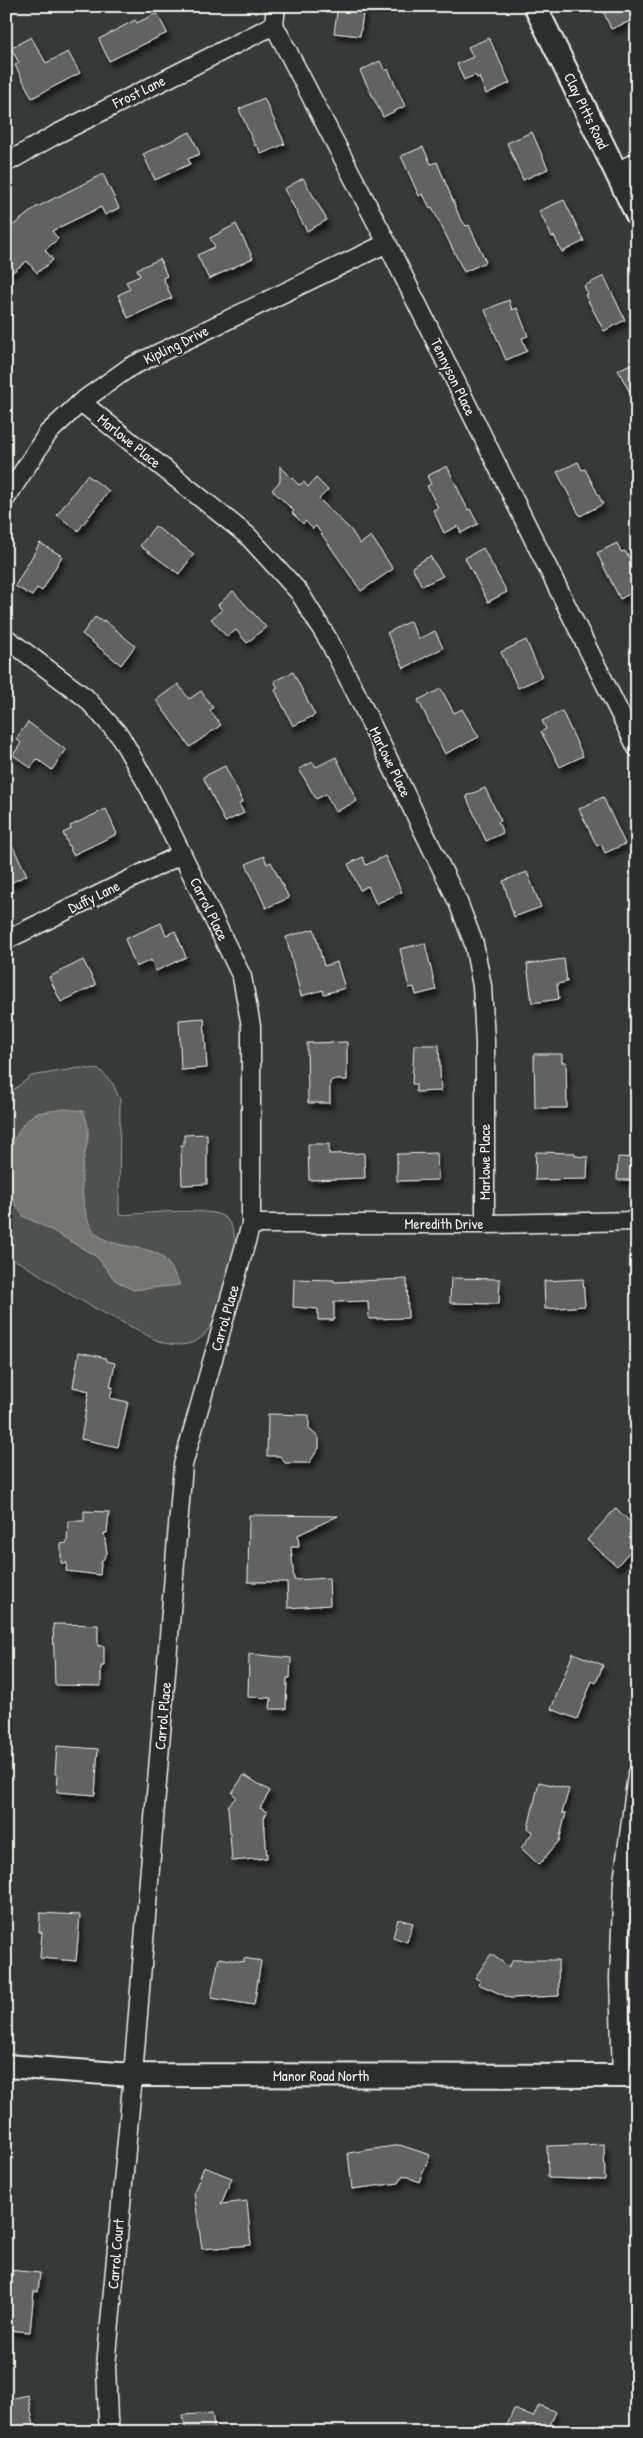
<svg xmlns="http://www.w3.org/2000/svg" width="643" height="2438" font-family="'Patrick Hand',sans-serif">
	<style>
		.green { fill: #4e514f; stroke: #a1a19c }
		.water { fill: #757572; stroke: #a8a7a1 }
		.building { fill: #616362; stroke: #f4f1e8; filter: url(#shadow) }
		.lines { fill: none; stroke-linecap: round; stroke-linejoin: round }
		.minor-casing { stroke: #f4f1e8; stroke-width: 21 }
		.tertiary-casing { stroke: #f4f1e8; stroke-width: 26 }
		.minor { stroke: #2a2d2e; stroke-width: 18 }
		.tertiary { stroke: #2a2d2e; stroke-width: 22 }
		.labels { text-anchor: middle; stroke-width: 4; stroke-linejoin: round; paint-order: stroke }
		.street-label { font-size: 15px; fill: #f4f1e8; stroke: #2a2d2e }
	</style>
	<defs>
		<filter id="shadow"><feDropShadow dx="3" dy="5.5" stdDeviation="2.5" flood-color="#0009"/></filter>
	</defs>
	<rect width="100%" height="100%" fill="#363939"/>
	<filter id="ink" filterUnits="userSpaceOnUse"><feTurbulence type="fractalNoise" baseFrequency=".02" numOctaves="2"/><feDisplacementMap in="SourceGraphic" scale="10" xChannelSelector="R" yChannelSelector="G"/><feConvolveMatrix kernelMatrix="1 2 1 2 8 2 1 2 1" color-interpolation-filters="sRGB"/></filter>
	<g filter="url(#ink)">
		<path class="green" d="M 80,1068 L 100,1070 L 113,1084 L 120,1100 L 119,1215 C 140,1214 210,1206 224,1217 C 251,1237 223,1315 204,1335 C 195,1345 181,1346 169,1344 C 159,1343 147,1335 138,1330 C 113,1318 88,1305 64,1291 C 45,1279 28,1265 6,1256 L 6,1096 L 31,1076 Z"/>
		<path class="water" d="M 65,1109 L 83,1111 C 94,1135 84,1147 82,1170 C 81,1187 83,1212 91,1227 C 104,1249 139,1244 158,1254 C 169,1260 174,1274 180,1285 L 133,1290 L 115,1280 L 97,1257 L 55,1232 L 23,1216 L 6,1188 L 7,1152 L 23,1124 L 35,1113 Z"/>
		<path class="building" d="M 338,6 L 364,6 L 360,36 L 334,33 Z
			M 601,6 L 630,6 L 636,19 L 611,29 Z
			M 157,13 L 167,33 L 109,61 L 99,39 L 135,20 L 137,23 Z
			M 31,37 L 46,63 L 68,52 L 80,73 L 32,98 L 15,65 L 19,63 L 11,48 Z
			M 489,38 L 510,83 L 486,94 L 479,77 L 477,78 L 475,75 L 464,80 L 457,64 L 473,57 L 468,47 Z
			M 380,61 L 385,71 L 388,69 L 405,106 L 383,117 L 360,71 Z
			M 264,98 L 285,144 L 261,154 L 257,145 L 255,146 L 239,109 Z
			M 190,132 L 200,154 L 188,159 L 190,164 L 155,180 L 143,154 Z
			M 532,132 L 548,169 L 523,180 L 507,143 Z
			M 423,147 L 431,164 L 437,162 L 460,218 L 466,226 L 469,225 L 486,262 L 464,272 L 432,207 L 430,208 L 423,194 L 419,196 L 401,156 Z
			M 103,174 L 119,208 L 105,215 L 101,207 L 52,231 L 58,239 L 45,250 L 53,260 L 37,273 L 27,261 L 6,277 L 6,231 L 35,208 Z
			M 303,178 L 327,220 L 307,231 L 284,189 Z
			M 564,200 L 584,241 L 562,252 L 554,236 L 552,237 L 539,211 Z
			M 236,224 L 253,258 L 209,279 L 197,255 L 215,247 L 210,238 Z
			M 160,259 L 167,276 L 163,278 L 172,298 L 128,318 L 118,295 L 130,289 L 126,282 L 140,276 L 137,269 Z
			M 604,276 L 625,320 L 604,331 L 585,295 L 588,294 L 584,286 Z
			M 509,300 L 512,310 L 517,308 L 528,336 L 522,338 L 527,351 L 506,360 L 485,310 Z
			M 637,361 L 637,406 L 618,370 Z
			M 578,462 L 582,470 L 585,469 L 603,504 L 580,516 L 557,472 Z
			M 280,466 L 299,485 L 304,482 L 308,487 L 316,478 L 328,490 L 319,499 L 351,530 L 360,544 L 371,536 L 393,569 L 361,591 L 316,526 L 313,529 L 305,521 L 303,524 L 292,513 L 294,511 L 272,490 L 280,481 Z
			M 447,466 L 468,510 L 470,509 L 478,524 L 461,533 L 458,526 L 444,533 L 433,510 L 438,508 L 427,486 L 431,484 L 427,476 Z
			M 87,475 L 109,491 L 78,531 L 57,515 Z
			M 155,526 L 194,554 L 179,574 L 140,546 Z
			M 40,543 L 62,556 L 42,591 L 37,588 L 32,596 L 15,586 Z
			M 617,543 L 621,552 L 625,551 L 629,558 L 631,557 L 637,570 L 637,590 L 620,599 L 597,553 Z
			M 483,548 L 507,592 L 488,602 L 465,558 Z
			M 430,556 L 443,576 L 422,586 L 412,567 Z
			M 233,591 L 266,627 L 247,643 L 236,630 L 227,637 L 211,619 L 222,610 L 218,605 Z
			M 95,617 L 103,622 L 104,620 L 135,646 L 121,665 L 82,634 Z
			M 410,621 L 419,639 L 435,631 L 443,648 L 404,668 L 387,633 Z
			M 526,640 L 542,677 L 518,688 L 501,652 Z
			M 293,672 L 315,715 L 293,726 L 275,690 L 278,688 L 274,681 Z
			M 178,684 L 189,699 L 201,691 L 213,708 L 210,710 L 221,725 L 190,747 L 156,700 Z
			M 441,689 L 454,713 L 462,709 L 479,737 L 445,754 L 418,700 Z
			M 562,711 L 583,756 L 560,767 L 541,732 L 546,729 L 542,721 Z
			M 28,722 L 66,750 L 52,770 L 37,759 L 31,768 L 13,755 L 21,743 L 16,739 Z
			M 336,757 L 357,801 L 335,812 L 326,794 L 316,799 L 299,769 L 313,762 L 316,767 Z
			M 225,766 L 239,794 L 242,802 L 239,804 L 244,813 L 225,822 L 203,777 Z
			M 485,788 L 501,821 L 498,822 L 503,833 L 486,841 L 466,796 Z
			M 603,797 L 625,844 L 605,853 L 601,844 L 597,846 L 579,809 Z
			M 106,809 L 117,834 L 73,855 L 63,833 L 71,829 L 70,826 Z
			M 6,833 L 27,875 L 6,885 Z
			M 264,856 L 267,864 L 271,862 L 289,898 L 266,908 L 246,864 Z
			M 385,856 L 402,892 L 376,904 L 368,886 L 360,890 L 348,864 L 363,857 L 366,865 Z
			M 527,872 L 541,907 L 514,917 L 503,881 Z
			M 161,923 L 166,935 L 175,931 L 186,957 L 156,971 L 151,960 L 136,967 L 125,939 Z
			M 314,929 L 324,966 L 337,962 L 345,988 L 324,994 L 323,990 L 301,996 L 286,937 Z
			M 425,943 L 436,990 L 416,995 L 414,987 L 409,988 L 400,949 Z
			M 564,959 L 567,982 L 557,984 L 559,999 L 532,1003 L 527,964 Z
			M 83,960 L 96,985 L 61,1002 L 49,977 Z
			M 204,1018 L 207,1068 L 181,1070 L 179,1020 Z
			M 347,1042 L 347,1080 L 332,1080 L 330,1082 L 330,1103 L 308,1103 L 307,1043 Z
			M 414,1045 L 439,1045 L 441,1091 L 416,1092 L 416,1084 L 412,1084 Z
			M 534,1054 L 562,1054 L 562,1062 L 566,1062 L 567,1108 L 535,1108 Z
			M 207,1134 L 207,1184 L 182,1185 L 181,1145 L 184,1145 L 184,1135 Z
			M 308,1144 L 329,1144 L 329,1154 L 364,1153 L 365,1178 L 309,1180 Z
			M 536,1152 L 575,1153 L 575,1156 L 588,1157 L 587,1179 L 535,1180 Z
			M 437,1153 L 438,1180 L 397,1181 L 397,1154 Z
			M 618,1157 L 637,1158 L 637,1180 L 617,1180 Z
			M 451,1278 L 500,1279 L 499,1304 L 450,1303 Z
			M 294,1279 L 334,1280 L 334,1282 L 407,1279 L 408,1318 L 369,1319 L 368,1301 L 334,1302 L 334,1320 L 318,1320 L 318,1309 L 293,1307 Z
			M 583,1279 L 585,1306 L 545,1309 L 544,1281 Z
			M 79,1352 L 106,1358 L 107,1361 L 115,1363 L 110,1387 L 113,1387 L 110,1398 L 128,1402 L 118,1447 L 81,1439 L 89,1391 L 73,1387 Z
			M 268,1414 L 309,1415 L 309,1429 L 319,1438 L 319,1448 L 309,1463 L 285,1463 L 280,1456 L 267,1456 Z
			M 616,1508 L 637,1529 L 637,1543 L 617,1566 L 587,1540 Z
			M 84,1511 L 109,1512 L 107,1533 L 104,1533 L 107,1553 L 101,1563 L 100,1575 L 66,1571 L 67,1563 L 61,1563 L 61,1544 L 67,1543 L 68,1521 L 84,1521 Z
			M 249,1515 L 338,1516 L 298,1535 L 299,1547 L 291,1547 L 294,1580 L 329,1578 L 330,1605 L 288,1608 L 287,1582 L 248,1582 Z
			M 53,1624 L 98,1625 L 98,1646 L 104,1646 L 104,1666 L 101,1666 L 101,1686 L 55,1685 Z
			M 573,1653 L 603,1665 L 596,1683 L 592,1681 L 577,1719 L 551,1709 Z
			M 249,1654 L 291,1658 L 290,1678 L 287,1678 L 286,1709 L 270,1709 L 271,1698 L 248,1697 Z
			M 57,1746 L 98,1749 L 95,1795 L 57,1792 L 58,1774 L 55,1774 Z
			M 244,1775 L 270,1791 L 260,1808 L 267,1812 L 264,1818 L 267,1858 L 232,1861 L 228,1806 L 236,1797 L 232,1793 Z
			M 539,1782 L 569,1789 L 562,1813 L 566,1813 L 559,1841 L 539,1865 L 521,1848 L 533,1832 L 528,1828 Z
			M 40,1913 L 80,1915 L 76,1961 L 40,1958 L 42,1932 L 39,1932 Z
			M 398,1919 L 413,1923 L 407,1942 L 393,1937 Z
			M 491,1954 L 509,1967 L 513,1960 L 558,1960 L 559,1996 L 510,1998 L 478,1984 L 481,1981 L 475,1978 Z
			M 219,1958 L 244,1962 L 244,1958 L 261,1961 L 254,2005 L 211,1998 Z
			M 604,2144 L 605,2180 L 548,2178 L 547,2146 Z
			M 400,2145 L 430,2155 L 419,2182 L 403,2175 L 399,2183 L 352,2189 L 348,2153 Z
			M 204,2167 L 232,2178 L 221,2204 L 247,2201 L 251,2245 L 202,2249 L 194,2192 Z
			M 9,2270 L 40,2273 L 38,2292 L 34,2291 L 30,2332 L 6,2330 Z
			M 28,2395 L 35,2432 L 6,2432 L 6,2400 Z
			M 539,2405 L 556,2412 L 550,2425 L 566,2432 L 504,2432 L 514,2409 L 533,2417 Z
			M 212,2413 L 215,2432 L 186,2432 L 183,2415 Z"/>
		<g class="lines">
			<defs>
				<path id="minor" d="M 276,6 L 274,25 L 387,243 L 637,748
					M 6,163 L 55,135 L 274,25
					M 616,173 L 637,161
					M 81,402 L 248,536 L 299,592 L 329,641 L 359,699 L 458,902 L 474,944 L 482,986 L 485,1042 L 485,1224
					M 6,498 L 48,433 L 81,402 L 130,367 L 387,243
					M 6,638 L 86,698 L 120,736 L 150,789 L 242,977 L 251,1026 L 251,1224 L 183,1465 L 133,2075 L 106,2366 L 108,2420 L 111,2432
					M 6,940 L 182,854
					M 251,1224 L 485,1224 L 637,1221
					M 622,2076 L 619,1978 L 623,1881 L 637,1775"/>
				<path id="tertiary" d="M 535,6 L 637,215
					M 6,2066 L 133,2075 L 637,2076"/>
			</defs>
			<use href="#minor" class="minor-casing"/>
			<use href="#tertiary" class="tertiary-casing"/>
			<use href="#minor" class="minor"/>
			<use href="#tertiary" class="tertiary"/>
		</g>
	</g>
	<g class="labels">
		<g class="street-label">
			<text transform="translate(139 92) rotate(-26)" y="5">Frost Lane</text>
			<text transform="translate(586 111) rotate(64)" y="5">Clay Pitts Road</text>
			<text transform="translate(176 345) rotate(-26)" y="5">Kipling Drive</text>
			<text transform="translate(453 377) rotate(64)" y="5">Tennyson Place</text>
			<text transform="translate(129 441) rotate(39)" y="5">Marlowe Place</text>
			<text transform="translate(390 762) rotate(64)" y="5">Marlowe Place</text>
			<text transform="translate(94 897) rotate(-26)" y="5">Duffy Lane</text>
			<text transform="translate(209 909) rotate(64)" y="5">Carrol Place</text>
			<text transform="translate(485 1162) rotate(-90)" y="5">Marlowe Place</text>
			<text x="444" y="1229">Meredith Drive</text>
			<text transform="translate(225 1318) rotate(-74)" y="5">Carrol Place</text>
			<text transform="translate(163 1716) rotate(-85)" y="5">Carrol Place</text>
			<text x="321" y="2081">Manor Road North</text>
			<text transform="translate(116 2254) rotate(-85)" y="5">Carrol Court</text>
		</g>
	</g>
	<rect width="643" height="2438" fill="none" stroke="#2a2d2e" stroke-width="25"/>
	<rect x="12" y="12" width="618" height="2413" fill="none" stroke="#f4f1e8" stroke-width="2" filter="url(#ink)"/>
</svg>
